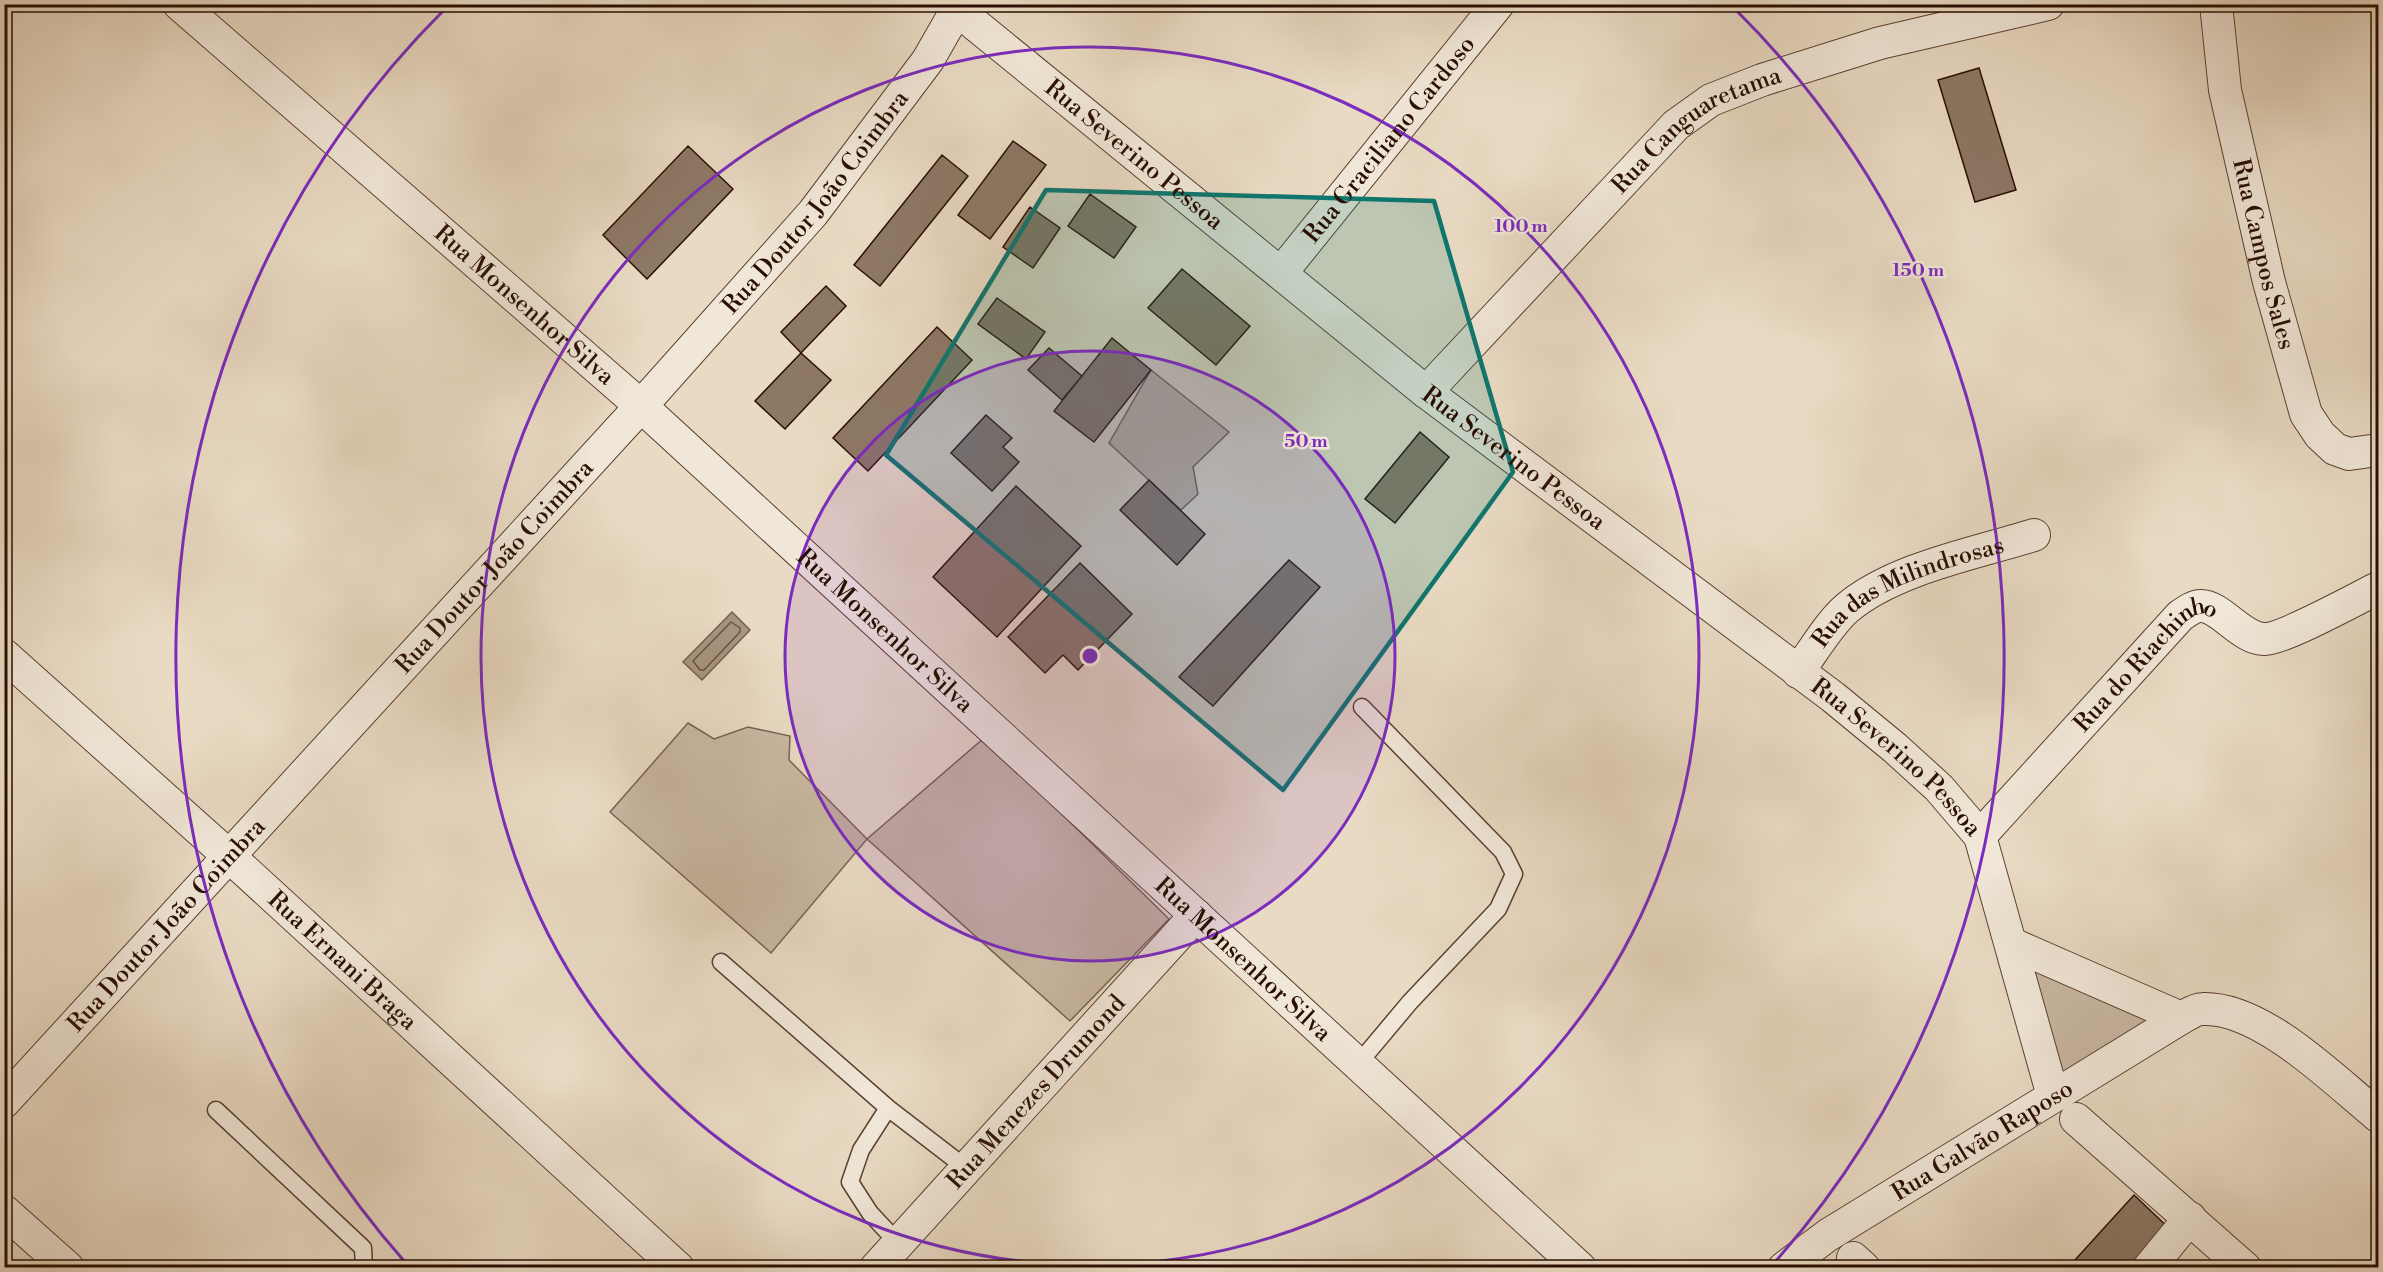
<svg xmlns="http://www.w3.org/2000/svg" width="2383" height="1272" font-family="'Libre Bodoni',serif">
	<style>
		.green { fill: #c8b7a2; stroke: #786252; stroke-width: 1.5 }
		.water { fill: #a89581; stroke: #755f4e; stroke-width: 1.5 }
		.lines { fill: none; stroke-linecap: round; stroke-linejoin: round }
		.shore { stroke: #685242; stroke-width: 1.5 }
		.building { fill: #8d7866; stroke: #290e02; stroke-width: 1.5 }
		.lane-casing { stroke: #594132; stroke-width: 19 }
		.street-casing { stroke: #594132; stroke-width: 34 }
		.lane { stroke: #f1e7d8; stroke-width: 16 }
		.street { stroke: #f1e7d8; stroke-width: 32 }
		.marked { fill: #0f766e; fill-opacity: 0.2; stroke: #0f766e; stroke-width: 4.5; stroke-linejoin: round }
		.ring { fill: none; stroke: #7b2cbf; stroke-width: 3 }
		.labels { text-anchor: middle; stroke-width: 5; stroke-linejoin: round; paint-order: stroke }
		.street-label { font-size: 24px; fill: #290e02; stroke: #f1e7d8 }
		.centre { fill: #7b2cbf; stroke: #f1e7d8; stroke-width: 3 }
		.ring-label { font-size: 18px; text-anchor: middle; font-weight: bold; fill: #7b2cbf; stroke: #f1e7d8; stroke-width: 5; stroke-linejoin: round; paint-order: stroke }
	</style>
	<rect width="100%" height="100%" fill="#e9dac3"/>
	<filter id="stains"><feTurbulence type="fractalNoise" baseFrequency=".00333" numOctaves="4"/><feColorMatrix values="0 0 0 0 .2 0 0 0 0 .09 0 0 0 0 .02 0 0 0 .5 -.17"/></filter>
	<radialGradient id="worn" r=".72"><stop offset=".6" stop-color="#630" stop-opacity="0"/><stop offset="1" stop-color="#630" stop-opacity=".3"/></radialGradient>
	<path class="green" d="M 1151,370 L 1229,432 L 1193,467 L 1198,494 L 1181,510 L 1109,443 Z
		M 688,723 L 714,739 L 748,727 L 790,736 L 789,760 L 867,839 L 984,738 L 1169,919 L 1070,1021 L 867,839 L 771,953 L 610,812 Z
		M 2030,962 L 2154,1022 L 2060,1081 Z"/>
	<path class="water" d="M 732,612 L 750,630 L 702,680 L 683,662 Z"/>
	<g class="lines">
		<path class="shore" d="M 731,622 L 740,628 L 740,632 L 704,670 L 700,670 L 693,661 Z"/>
	</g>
	<path class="building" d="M 1979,68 L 2016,190 L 1975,202 L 1938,80 Z
		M 1013,141 L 1046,165 L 990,239 L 958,215 Z
		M 688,146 L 733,189 L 647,279 L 603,235 Z
		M 942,155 L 968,176 L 880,286 L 854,265 Z
		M 1090,194 L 1136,227 L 1114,258 L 1068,226 Z
		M 1030,207 L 1060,228 L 1033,268 L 1003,247 Z
		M 1182,269 L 1250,326 L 1216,365 L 1148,308 Z
		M 826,286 L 846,306 L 801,353 L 781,332 Z
		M 997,298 L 1045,332 L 1026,359 L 978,324 Z
		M 937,327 L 972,360 L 868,471 L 833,438 Z
		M 1112,338 L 1151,370 L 1094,442 L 1054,411 Z
		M 1049,348 L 1082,376 L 1062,400 L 1028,370 Z
		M 801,353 L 831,380 L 785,429 L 755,401 Z
		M 986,415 L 1012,438 L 1003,447 L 1019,462 L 992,491 L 951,453 Z
		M 1420,432 L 1449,457 L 1395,523 L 1365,499 Z
		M 1149,480 L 1205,534 L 1177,565 L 1120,510 Z
		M 1016,486 L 1081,546 L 997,637 L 933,577 Z
		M 1289,560 L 1320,587 L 1213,706 L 1179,677 Z
		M 1080,563 L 1132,614 L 1078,670 L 1063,655 L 1045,673 L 1008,637 Z
		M 2134,1195 L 2173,1232 L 2141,1268 L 2083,1268 L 2075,1260 Z"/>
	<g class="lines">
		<defs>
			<path id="lane" d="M 721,962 L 888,1108 L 966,1168
				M 1358,1064 L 1410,1002 L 1498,909 L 1514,874 L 1503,852 L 1362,707
				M 888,1108 L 861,1150 L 850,1182 L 870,1213 L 898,1243
				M 216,1110 L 363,1248 L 364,1268"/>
			<g id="street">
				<path id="s1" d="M 179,4 L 641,406 L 1580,1268"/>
				<path id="s2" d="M 950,4 L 1426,392 L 1833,697 L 1895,748 L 1939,788 L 1980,836 L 2053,1096"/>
				<path id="s3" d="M 2216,4 L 2225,90 L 2269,282 L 2306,414 L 2320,435 L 2335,449 L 2349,454 L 2378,450"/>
				<path id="s4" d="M 1281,273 L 1498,4"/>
				<path id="s5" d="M 1426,392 L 1676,125 L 1711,100 L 1762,80 L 1880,43 L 2048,4"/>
				<path id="s6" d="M 4,655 L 230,857 L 678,1268"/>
				<path id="s7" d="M 1798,672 C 1812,653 1829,624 1846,609 C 1892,569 1976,553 2034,535"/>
				<path id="s8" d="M 1980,836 L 2180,616 C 2186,612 2193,606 2201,606 C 2221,606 2242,640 2265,639 C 2283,639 2358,598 2378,588"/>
				<path d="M 2012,944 L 2181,1018"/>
				<path id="s9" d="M 4,1102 L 641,406 L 813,213 L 928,60 L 960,4"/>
				<path d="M 2076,1119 L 2245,1268"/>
				<path d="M 4,1211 L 68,1268"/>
				<path d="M 1853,1258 L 1864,1268"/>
				<path id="s10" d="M 876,1268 L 1196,915"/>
				<path id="s11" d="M 1784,1268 L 1828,1235 L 2181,1018 C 2187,1015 2196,1009 2202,1009 C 2261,1006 2335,1081 2378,1116"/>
				<path d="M 2149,1268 L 2190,1218"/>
			</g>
		</defs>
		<use href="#lane" class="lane-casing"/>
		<use href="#street" class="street-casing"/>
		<use href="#lane" class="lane"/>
		<use href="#street" class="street"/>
	</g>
	<path class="marked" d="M 1046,190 L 1434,201 L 1513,472 L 1283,790 L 886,455 Z"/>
	<circle cx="1090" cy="656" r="305" fill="#7b2cbf" fill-opacity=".12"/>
	<g class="ring">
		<circle cx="1090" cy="656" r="305"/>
		<circle cx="1090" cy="656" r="609"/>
		<path d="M405 1262A914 914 0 0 1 444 10M1736 10A914 914 0 0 1 1775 1262"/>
	</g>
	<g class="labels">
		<g class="street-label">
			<text dy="8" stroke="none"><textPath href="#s5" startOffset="380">Rua Canguaretama</textPath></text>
			<text dy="8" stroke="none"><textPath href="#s4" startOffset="172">Rua Graciliano Cardoso</textPath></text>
			<text dy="8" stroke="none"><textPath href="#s2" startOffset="238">Rua Severino Pessoa</textPath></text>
			<text dy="8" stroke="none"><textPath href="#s9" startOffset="1212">Rua Doutor João Coimbra</textPath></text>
			<text dy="8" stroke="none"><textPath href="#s3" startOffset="255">Rua Campos Sales</textPath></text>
			<text dy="8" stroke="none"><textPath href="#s1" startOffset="458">Rua Monsenhor Silva</textPath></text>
			<text dy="8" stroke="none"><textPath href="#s2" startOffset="724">Rua Severino Pessoa</textPath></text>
			<text dy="8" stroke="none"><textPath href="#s9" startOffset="726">Rua Doutor João Coimbra</textPath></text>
			<text dy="8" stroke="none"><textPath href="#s7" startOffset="142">Rua das Milindrosas</textPath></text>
			<text dy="8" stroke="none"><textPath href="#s1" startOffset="944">Rua Monsenhor Silva</textPath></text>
			<text dy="8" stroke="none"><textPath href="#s8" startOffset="242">Rua do Riachinho</textPath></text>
			<text dy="8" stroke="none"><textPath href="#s2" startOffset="1210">Rua Severino Pessoa</textPath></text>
			<text dy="8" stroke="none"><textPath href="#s9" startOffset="240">Rua Doutor João Coimbra</textPath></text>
			<text dy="8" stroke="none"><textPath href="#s1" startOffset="1430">Rua Monsenhor Silva</textPath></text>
			<text dy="8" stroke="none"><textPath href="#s6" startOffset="456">Rua Ernani Braga</textPath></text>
			<text dy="8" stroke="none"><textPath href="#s10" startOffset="238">Rua Menezes Drumond</textPath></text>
			<text dy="8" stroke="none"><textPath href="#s11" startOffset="236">Rua Galvão Raposo</textPath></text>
		</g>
	</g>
	<circle cx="1090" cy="656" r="9" class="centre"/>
	<g class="ring-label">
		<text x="1521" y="232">100 m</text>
		<text x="1918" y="276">150 m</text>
		<text x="1306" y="447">50 m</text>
	</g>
	<rect width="2383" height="1272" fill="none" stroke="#e9dac3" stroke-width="24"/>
	<rect x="6" y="6" width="2371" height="1260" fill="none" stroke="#290e02" stroke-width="3"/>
	<rect x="12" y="12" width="2359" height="1248" fill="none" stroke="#290e02" stroke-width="1.5"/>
	<rect width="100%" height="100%" filter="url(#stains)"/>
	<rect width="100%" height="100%" fill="url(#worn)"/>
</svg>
